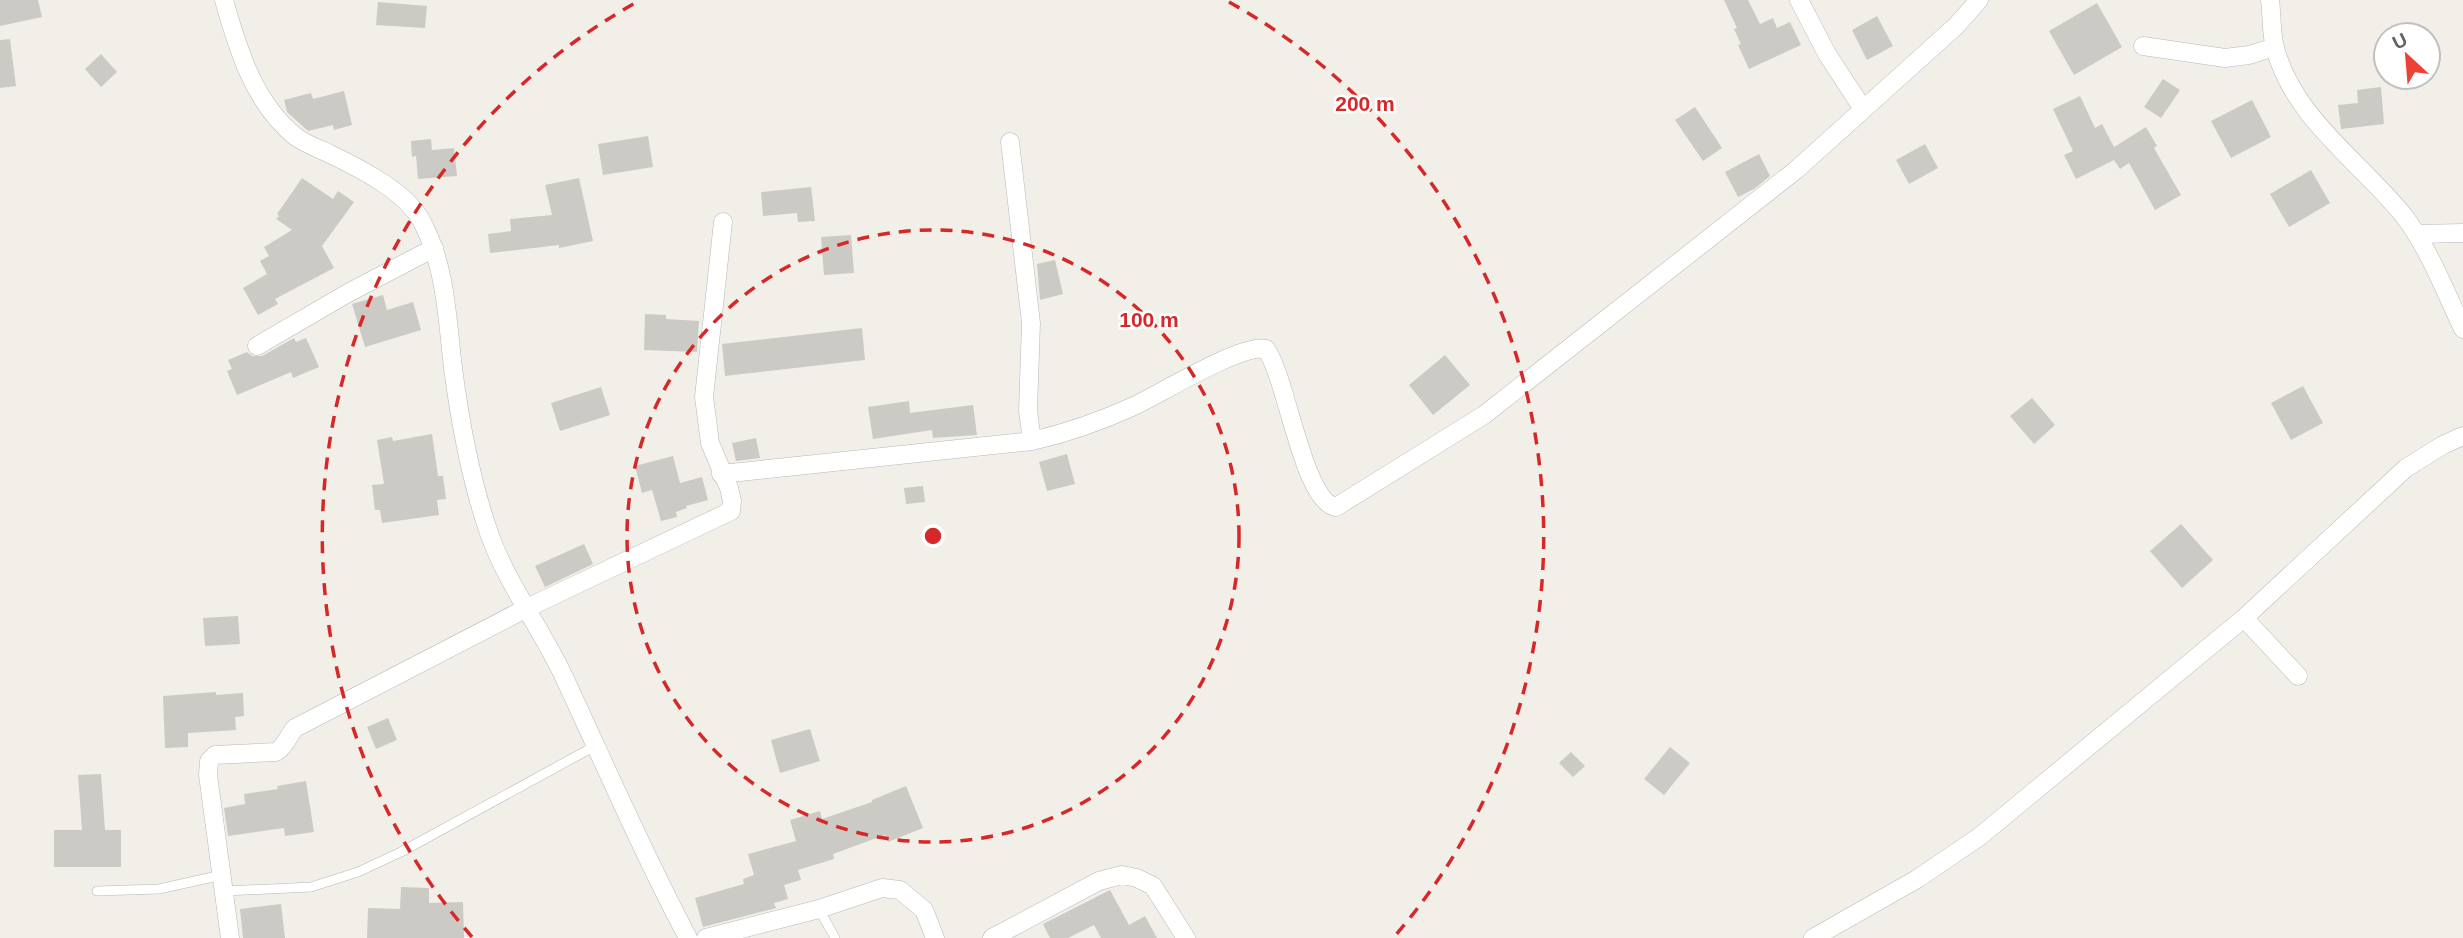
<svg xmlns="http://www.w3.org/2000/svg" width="2463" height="938" font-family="Helvetica,sans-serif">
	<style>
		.building { fill: #cccac5 }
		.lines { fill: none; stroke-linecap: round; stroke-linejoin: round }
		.lane-casing { stroke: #b5b8bc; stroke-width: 10 }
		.street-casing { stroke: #b5b8bc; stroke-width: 19 }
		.lane { stroke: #fff; stroke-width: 9 }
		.street { stroke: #fff; stroke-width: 18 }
		.ring { fill: none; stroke: #d62828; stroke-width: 3.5; stroke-dasharray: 12 9 }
		.centre { fill: #d62828; stroke: #fff; stroke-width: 3.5 }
		.ring-label { font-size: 21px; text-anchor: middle; font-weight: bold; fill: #d62828; stroke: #fff; stroke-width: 5; stroke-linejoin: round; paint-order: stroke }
	</style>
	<rect width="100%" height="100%" fill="#f1efe8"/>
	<path class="building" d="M 0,0 L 38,0 L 42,17 L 0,26 Z
		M 1724,0 L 1748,0 L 1760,24 L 1773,18 L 1777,28 L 1790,22 L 1801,45 L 1749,69 L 1738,45 L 1741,44 L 1734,29 L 1737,28 Z
		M 378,2 L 427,6 L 425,28 L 376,25 Z
		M 2097,3 L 2122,47 L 2074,75 L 2049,31 Z
		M 1877,16 L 1893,46 L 1867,60 L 1852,30 Z
		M 10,39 L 16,86 L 0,88 L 0,40 Z
		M 101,54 L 117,72 L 101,87 L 85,69 Z
		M 2163,79 L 2180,90 L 2161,118 L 2144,107 Z
		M 2381,87 L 2384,124 L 2341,129 L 2338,105 L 2358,103 L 2357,90 Z
		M 344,91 L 352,125 L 334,130 L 333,125 L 308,131 L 287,112 L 284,100 L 311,93 L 313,99 Z
		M 2080,96 L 2095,128 L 2102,124 L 2114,147 L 2146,127 L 2157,146 L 2154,148 L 2181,195 L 2155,210 L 2129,163 L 2120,169 L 2114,160 L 2076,179 L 2064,155 L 2073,151 L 2053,109 Z
		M 2252,100 L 2271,137 L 2231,158 L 2211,121 Z
		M 1695,107 L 1722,148 L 1703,161 L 1675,120 Z
		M 648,136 L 653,167 L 603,175 L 598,144 Z
		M 431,139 L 432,150 L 454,148 L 457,176 L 418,179 L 416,156 L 412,157 L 411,141 Z
		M 1925,144 L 1938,168 L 1909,184 L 1896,160 Z
		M 1759,154 L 1770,176 L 1754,189 L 1738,197 L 1725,172 Z
		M 2311,170 L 2330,203 L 2289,227 L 2270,194 Z
		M 302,178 L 333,199 L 338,191 L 354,202 L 322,246 L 334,268 L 275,299 L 278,304 L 258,315 L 243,288 L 267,274 L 260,261 L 269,256 L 264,247 L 292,230 L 276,219 L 279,216 L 277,214 Z
		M 579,178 L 593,241 L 559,248 L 559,245 L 490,253 L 488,234 L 511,231 L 510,219 L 552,215 L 545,185 Z
		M 811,187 L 815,221 L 798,222 L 797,213 L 763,216 L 761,192 Z
		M 851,235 L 854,273 L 824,275 L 821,237 Z
		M 1055,260 L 1063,294 L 1040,300 L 1037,264 Z
		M 383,295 L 387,310 L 413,302 L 421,330 L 365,347 L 352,304 Z
		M 645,314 L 666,315 L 666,319 L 699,321 L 697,352 L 644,350 Z
		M 862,328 L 865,360 L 725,376 L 722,344 Z
		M 294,338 L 296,342 L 306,338 L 319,367 L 293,378 L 291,372 L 237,395 L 227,371 L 232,369 L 228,360 L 247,352 L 252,356 L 262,356 Z
		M 1445,355 L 1470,385 L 1433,415 L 1409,385 Z
		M 2303,386 L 2323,423 L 2291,440 L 2271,403 Z
		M 601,387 L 610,415 L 560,431 L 551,403 Z
		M 2032,398 L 2055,425 L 2034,444 L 2010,416 Z
		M 909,401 L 910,413 L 973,405 L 977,435 L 933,438 L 932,430 L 873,439 L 868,407 Z
		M 432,434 L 438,476 L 443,476 L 446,499 L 437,500 L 439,515 L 382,523 L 380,510 L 375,510 L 372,485 L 384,484 L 377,440 L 392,437 L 393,441 Z
		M 756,438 L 760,458 L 736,461 L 732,443 Z
		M 1067,454 L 1075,484 L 1047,491 L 1039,462 Z
		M 673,456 L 680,483 L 702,477 L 708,500 L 686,506 L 687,508 L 676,512 L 677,517 L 661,521 L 652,490 L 642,493 L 635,466 Z
		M 923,486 L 925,502 L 906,504 L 904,488 Z
		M 2181,524 L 2213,560 L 2182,588 L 2150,551 Z
		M 584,544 L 593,564 L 545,587 L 535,566 Z
		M 238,616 L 240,644 L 205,646 L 203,618 Z
		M 216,692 L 216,695 L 243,693 L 244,716 L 235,717 L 236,730 L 188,733 L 188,747 L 165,748 L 163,696 Z
		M 388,718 L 397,740 L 376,749 L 367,727 Z
		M 810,729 L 820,761 L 780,773 L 771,740 Z
		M 1670,747 L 1690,763 L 1664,795 L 1644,779 Z
		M 1571,752 L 1585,766 L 1573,777 L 1559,763 Z
		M 101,774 L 105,830 L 121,830 L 121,867 L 54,867 L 54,830 L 82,830 L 78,775 Z
		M 306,781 L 314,832 L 285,836 L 284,828 L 228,836 L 224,808 L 245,804 L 244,794 L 278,789 L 277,786 Z
		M 906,786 L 923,828 L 888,842 L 885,835 L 833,854 L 834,859 L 798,870 L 801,880 L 784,885 L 788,899 L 774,903 L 776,908 L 703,927 L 695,898 L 744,884 L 743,879 L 754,875 L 748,854 L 796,841 L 790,820 L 820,811 L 822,819 L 872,802 L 872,800 Z
		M 401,887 L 429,888 L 429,903 L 463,902 L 464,938 L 367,938 L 368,908 L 400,909 Z
		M 1110,890 L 1129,925 L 1145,916 L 1157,938 L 1101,938 L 1094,925 L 1068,938 L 1050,938 L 1043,924 Z
		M 281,904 L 285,938 L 243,938 L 240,909 Z"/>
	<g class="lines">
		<defs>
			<path id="lane" d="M 97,891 L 159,889 L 222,875
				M 225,891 L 311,887 L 358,872 L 401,852 L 595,746
				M 819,909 L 835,938"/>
			<path id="street" d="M 224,0 C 238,50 254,103 296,137 C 306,144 319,149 330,154 C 359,168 405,191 421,220 C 446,265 447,318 453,368 C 460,422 471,481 489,533 C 507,584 541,628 564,677 C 605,765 643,853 688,938
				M 1799,0 L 1827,54 L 1863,109
				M 2270,0 C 2272,15 2271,33 2275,48 C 2294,119 2360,161 2404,216 C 2429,249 2445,291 2463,329
				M 2143,46 L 2225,58 L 2249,55 L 2275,47
				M 1010,142 L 1031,323 L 1028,411 L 1032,441
				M 2417,234 L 2463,233
				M 257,346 L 348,293 L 434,248
				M 721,474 L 1032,441 C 1067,433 1101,421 1134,406 C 1160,394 1242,343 1266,349 C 1287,378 1303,502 1336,507 L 1484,415 L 1796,170 L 1956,26 L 1979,0
				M 2244,618 L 2298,676
				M 230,938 L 208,775 L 209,761 L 215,755 L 276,752 C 285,747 288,736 295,728 L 527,608 L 731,511 L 732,501 L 729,488 L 710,443 L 704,397 L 723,222
				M 706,938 L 819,909 L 882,888 L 900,890 L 924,910 L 935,938
				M 992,938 L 1099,881 L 1122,875 L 1137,878 L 1153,886 L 1186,938
				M 1813,938 L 1917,879 L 1979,837 L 2244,618 L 2406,468 L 2443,445 L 2463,436"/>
		</defs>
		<use href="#lane" class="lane-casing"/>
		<use href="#street" class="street-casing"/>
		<use href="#lane" class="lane"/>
		<use href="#street" class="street"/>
	</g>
	<g class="ring">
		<circle cx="933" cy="536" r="306"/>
		<path d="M472 937A611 611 0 0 1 637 2M1229 2A611 611 0 0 1 1394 937"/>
	</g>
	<circle cx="933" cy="536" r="10" class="centre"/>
	<g class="ring-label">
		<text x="1365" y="111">200 m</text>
		<text x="1149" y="327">100 m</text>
	</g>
	<g transform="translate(2407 56) rotate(334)"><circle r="33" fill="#ffffff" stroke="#bfc1c3" stroke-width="2"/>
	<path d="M0-5L12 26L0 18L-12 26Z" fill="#ea4335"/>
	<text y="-10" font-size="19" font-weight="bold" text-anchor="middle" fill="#5f6368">U</text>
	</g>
</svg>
